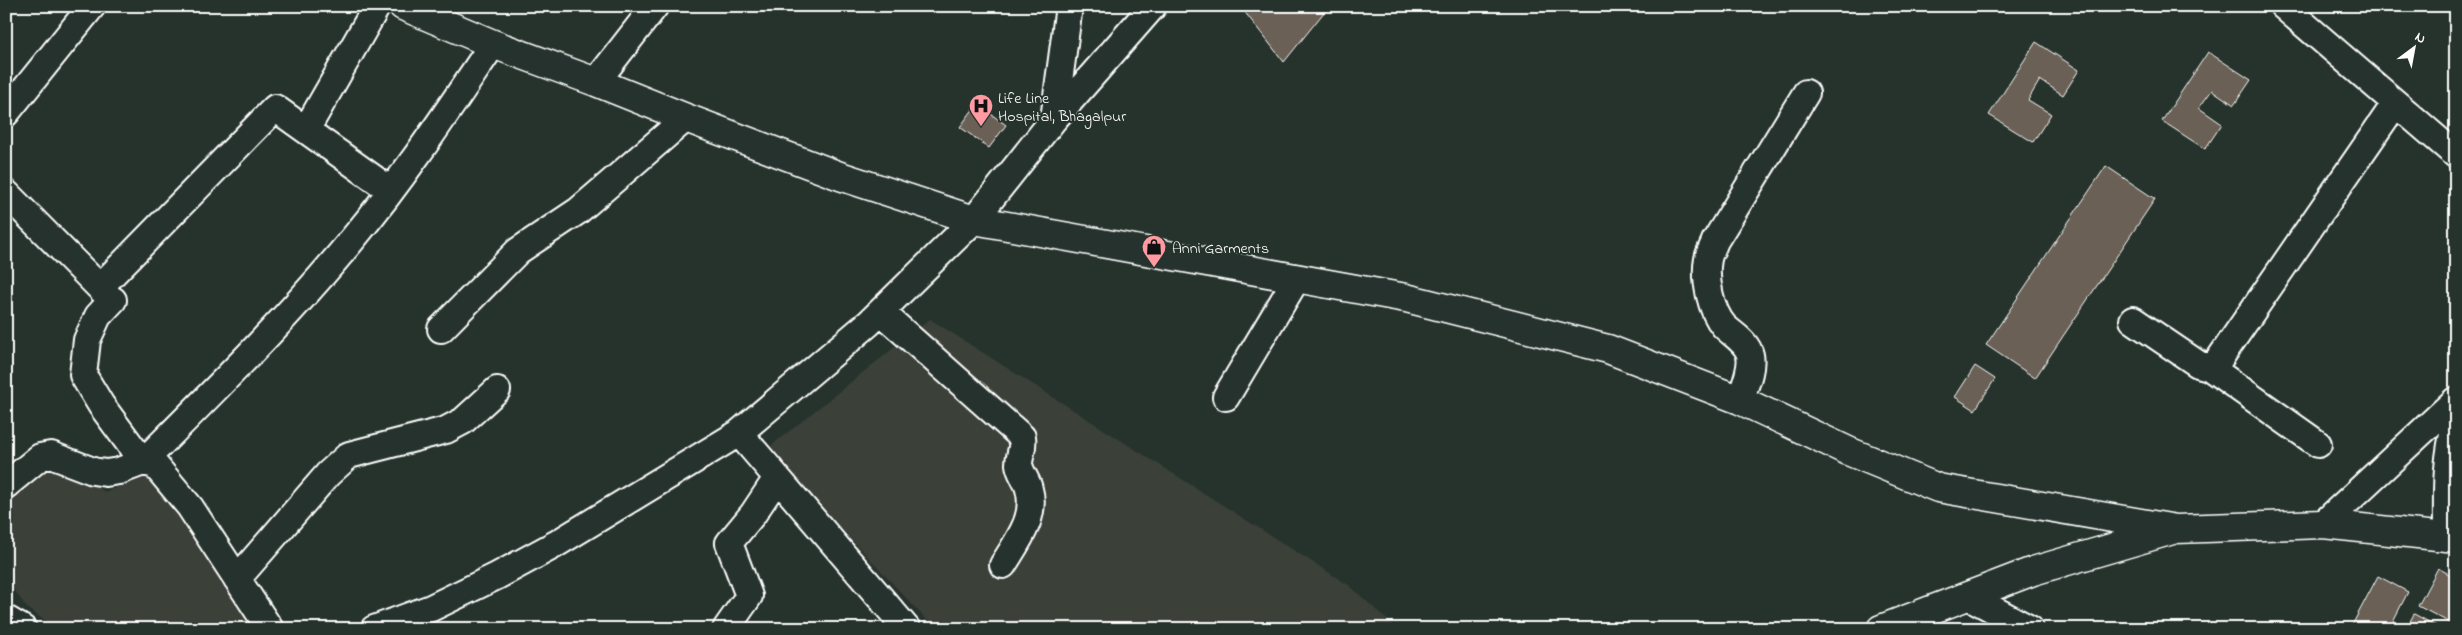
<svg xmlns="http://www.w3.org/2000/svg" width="2462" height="635" font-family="'Indie Flower',sans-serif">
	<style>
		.built { fill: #3a4039 }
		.building { fill: #6a6054; stroke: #fff }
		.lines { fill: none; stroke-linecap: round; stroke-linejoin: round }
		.minor-casing { stroke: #fff; stroke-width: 30 }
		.major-casing { stroke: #fff; stroke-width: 31 }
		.minor { stroke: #26332d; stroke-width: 26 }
		.major { stroke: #26332d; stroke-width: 28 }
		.labels { text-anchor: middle; stroke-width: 4; stroke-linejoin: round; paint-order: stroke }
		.poi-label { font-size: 16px; fill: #fff; stroke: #26332d; text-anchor: start }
	</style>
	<rect width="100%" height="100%" fill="#26332d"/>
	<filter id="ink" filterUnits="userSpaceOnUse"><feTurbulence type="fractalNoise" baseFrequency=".02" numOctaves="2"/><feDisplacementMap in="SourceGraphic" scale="10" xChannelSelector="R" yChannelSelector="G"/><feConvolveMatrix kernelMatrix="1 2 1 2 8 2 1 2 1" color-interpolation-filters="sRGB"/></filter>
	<g filter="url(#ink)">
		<path class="built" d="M 930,319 L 1350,586 L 1397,629 L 935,629 L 767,449 Z
			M 59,457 L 105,492 L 161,470 L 262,629 L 57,629 L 27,608 L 6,579 L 6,499 Z"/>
		<path class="building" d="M 1240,6 L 1329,6 L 1284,62 Z
			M 2036,42 L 2079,70 L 2063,95 L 2040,80 L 2028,100 L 2051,114 L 2033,142 L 1989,115 Z
			M 2208,52 L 2251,80 L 2234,105 L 2212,90 L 2199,108 L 2222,124 L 2205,149 L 2162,121 Z
			M 977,104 L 1006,125 L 989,148 L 960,127 Z
			M 2106,166 L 2155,199 L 2035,378 L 1986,345 Z
			M 1975,366 L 1995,379 L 1975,410 L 1955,397 Z
			M 2438,568 L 2456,578 L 2456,626 L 2418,606 Z
			M 2378,576 L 2408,592 L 2389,629 L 2350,629 Z
			M 2414,614 L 2442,629 L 2406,629 Z"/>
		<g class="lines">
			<defs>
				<path id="minor" d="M 2283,6 L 2456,155
					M 596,82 L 655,6
					M 6,113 L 92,6
					M 1054,119 L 1069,6
					M 306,130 L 377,6
					M 6,193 L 112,300
					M 100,287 L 275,108 L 390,190
					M 113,300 L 98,316 L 87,340 L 83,375 L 101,405 L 143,462 C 216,389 290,316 356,235 C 406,175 449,109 493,44
					M 881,312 L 1022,437 C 1024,449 1019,455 1019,464 C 1020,473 1027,480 1029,489 C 1037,517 1017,542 1003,565
					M 2133,320 L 2198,364 L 2209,367 L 2216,364 L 2395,104
					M 441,329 L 518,251 L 578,211 L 686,118
					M 2209,367 L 2318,444
					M 1226,397 L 1297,278
					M 1740,400 C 1744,388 1753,369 1750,355 C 1747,342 1733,335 1724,326 C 1711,311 1704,279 1708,259 C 1709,253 1713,247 1715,241 L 1806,93
					M 739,433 L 907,629
					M 6,485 L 40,457 L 51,455 L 93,471 L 106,473 L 119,471 L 143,462 L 155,465 L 190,507 L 270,629
					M 2323,524 L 2456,400
					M 2447,535 C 2447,498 2445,459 2456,424
					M 237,579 L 328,474 L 349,455 L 446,430 L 463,421 L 497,390
					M 1970,597 L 2030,629
					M 6,619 L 23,629
					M 374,629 L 431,608 L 497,576 L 556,544 L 739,433 L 869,323 L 974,220 L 1054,119 L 1153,6
					M 726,629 L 749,596 L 729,543 L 753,514 L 777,478"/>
				<path id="major" d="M 403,6 L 493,44 L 596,82 L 686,118 L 840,176 L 974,220 L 1406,298 L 1608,349 L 1740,400 L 1848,451 L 1938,488 L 2176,529
					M 1881,629 L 2033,571 L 2176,529 L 2323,524 L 2456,538"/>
			</defs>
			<use href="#minor" class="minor-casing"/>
			<use href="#major" class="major-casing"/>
			<use href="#minor" class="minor"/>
			<use href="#major" class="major"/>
		</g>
	</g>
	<defs>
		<symbol id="hospital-pin" viewBox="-11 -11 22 30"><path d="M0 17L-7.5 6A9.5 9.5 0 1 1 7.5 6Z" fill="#ff9aa2" stroke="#26332d"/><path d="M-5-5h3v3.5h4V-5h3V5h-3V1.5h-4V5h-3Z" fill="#111"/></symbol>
		<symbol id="shop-pin" viewBox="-11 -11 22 30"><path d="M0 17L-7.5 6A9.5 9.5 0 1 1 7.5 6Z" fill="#ff9aa2" stroke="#26332d"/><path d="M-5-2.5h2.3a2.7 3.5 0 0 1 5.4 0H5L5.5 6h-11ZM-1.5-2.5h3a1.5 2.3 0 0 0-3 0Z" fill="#111"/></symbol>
	</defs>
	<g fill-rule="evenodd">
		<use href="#hospital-pin" x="967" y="92" width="28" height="38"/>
		<use href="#shop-pin" x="1140" y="233" width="28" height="38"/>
	</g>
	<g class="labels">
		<g class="poi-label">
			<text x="998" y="103">Life Line<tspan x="998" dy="18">Hospital, Bhagalpur</tspan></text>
			<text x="1172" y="253">Anni Garments</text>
		</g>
	</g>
	<rect width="2462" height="635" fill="none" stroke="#26332d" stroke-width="25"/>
	<rect x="12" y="12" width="2437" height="610" fill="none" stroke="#fff" stroke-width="2" filter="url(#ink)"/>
	<g transform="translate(2414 48) rotate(32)" stroke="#26332d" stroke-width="4" paint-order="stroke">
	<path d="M0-4L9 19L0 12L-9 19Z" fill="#ffffff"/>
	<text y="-8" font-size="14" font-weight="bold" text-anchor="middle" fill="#ffffff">N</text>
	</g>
</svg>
